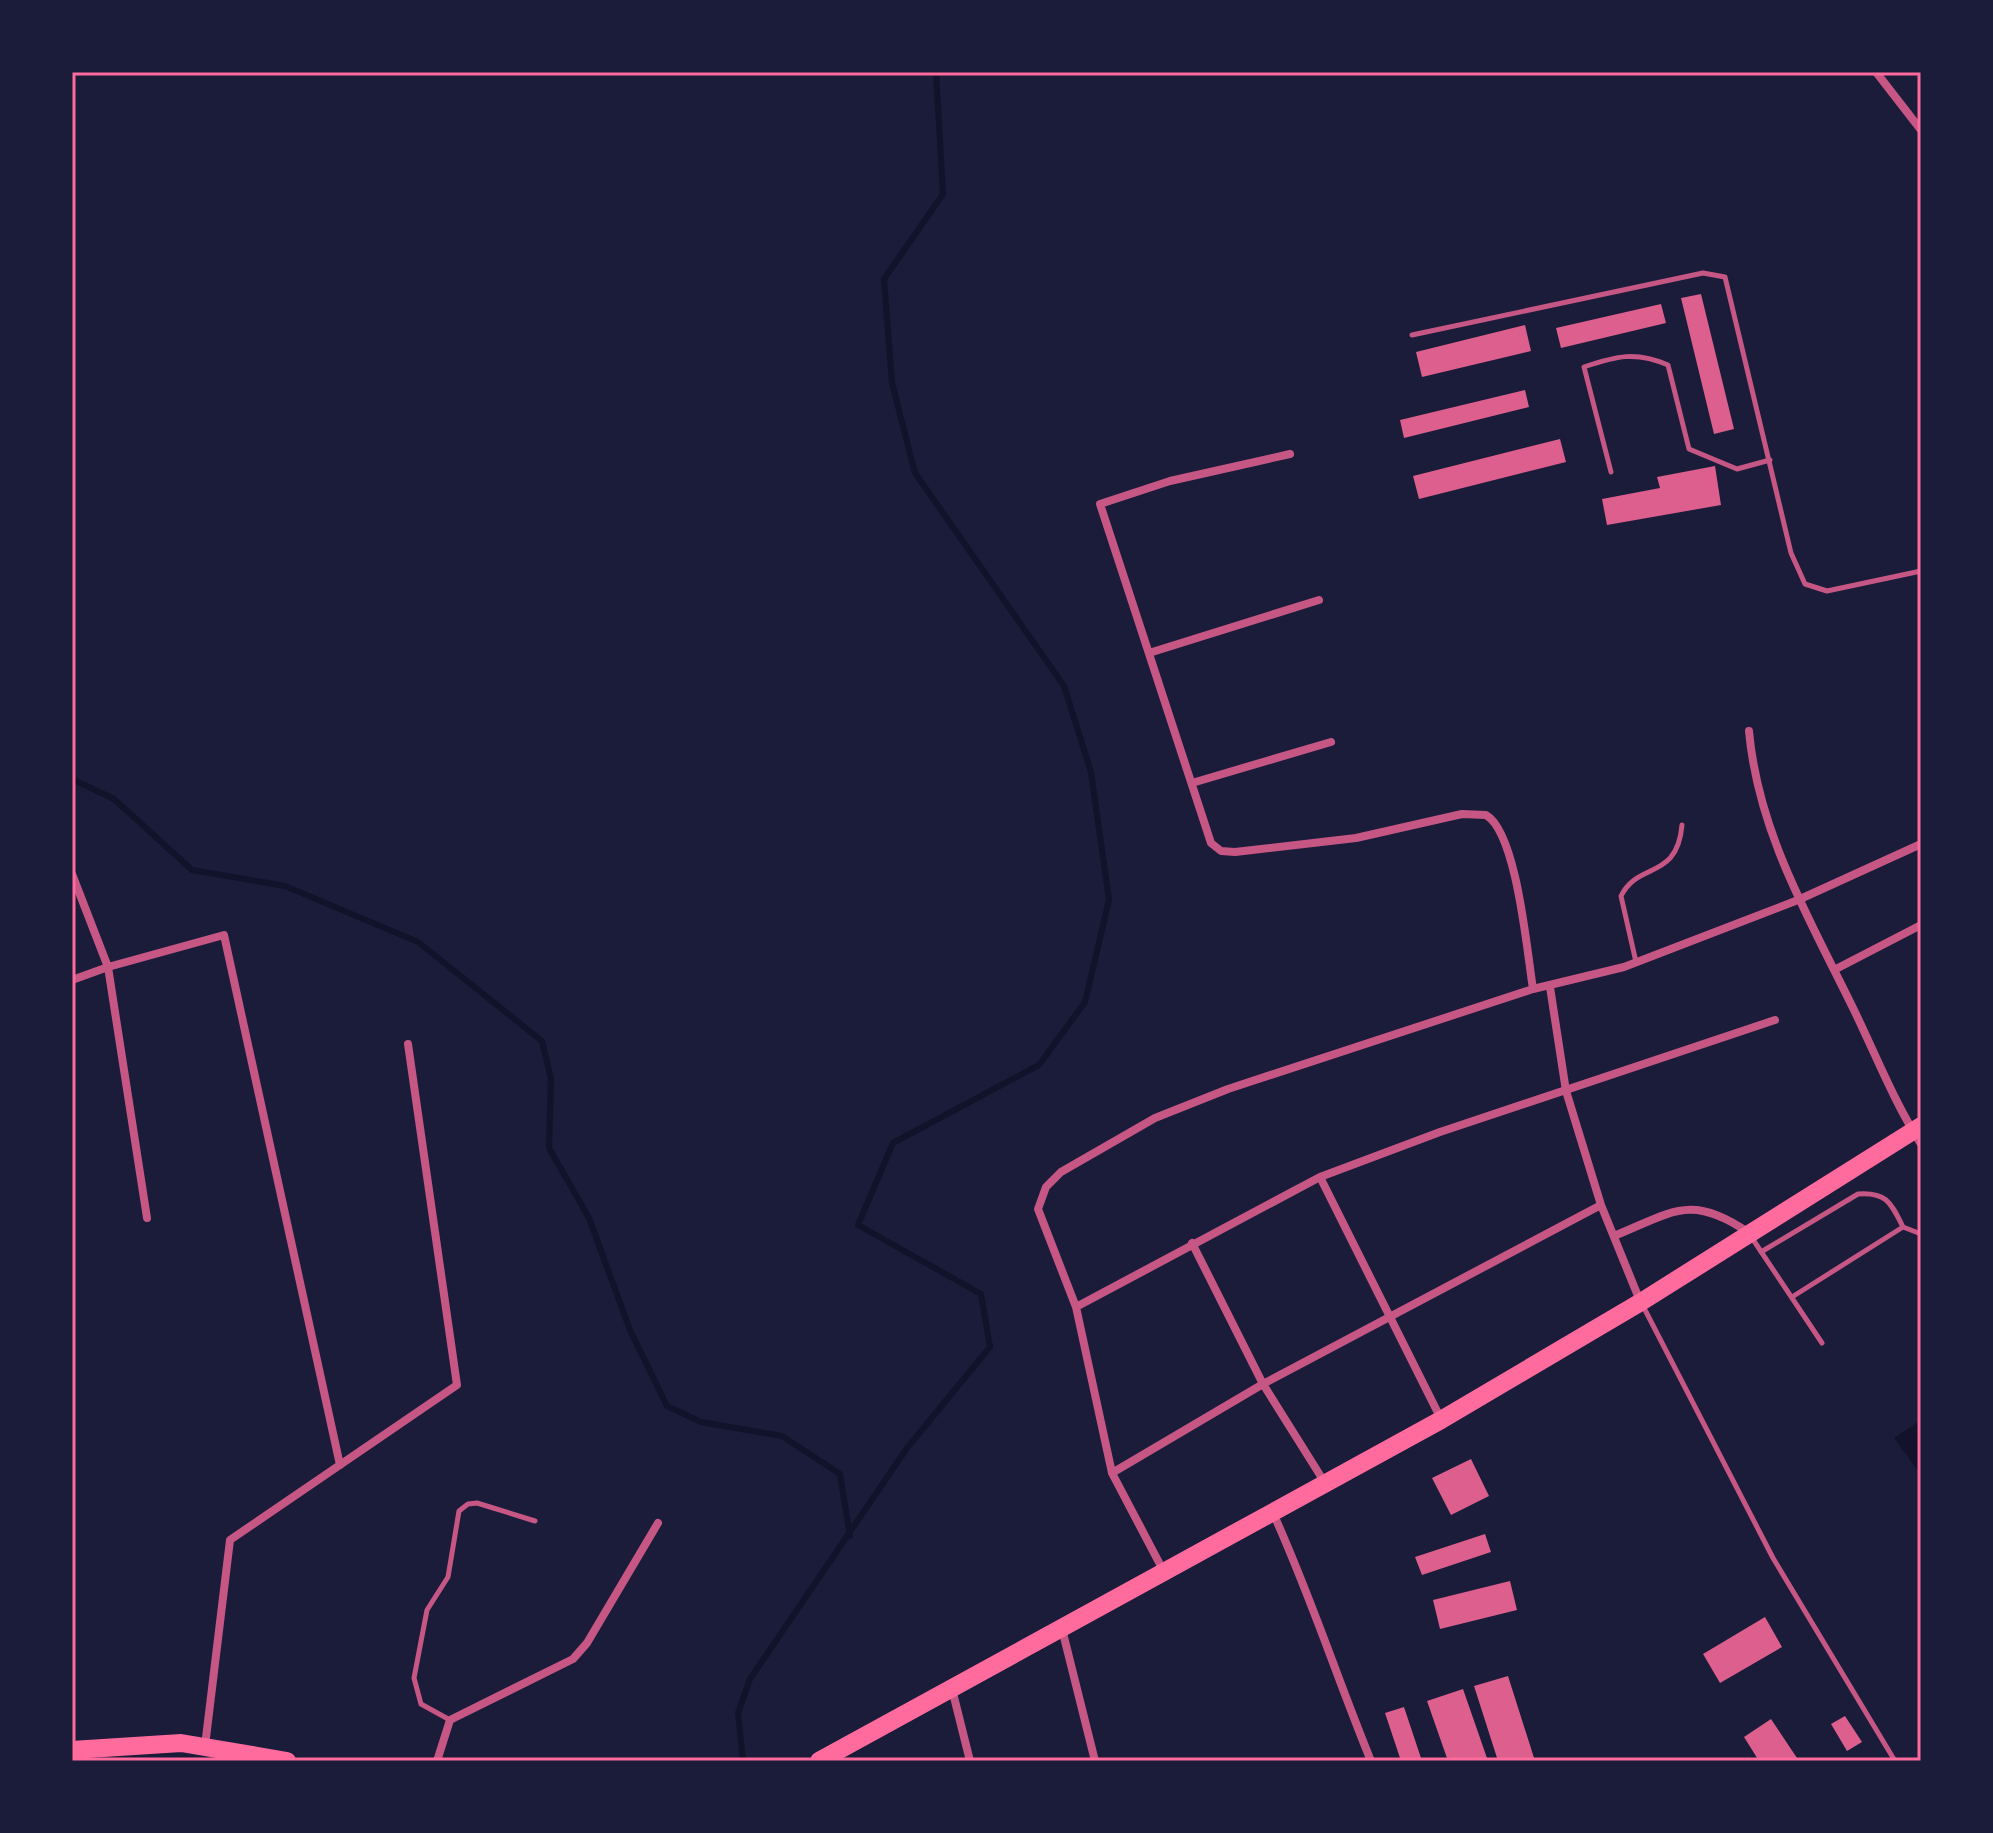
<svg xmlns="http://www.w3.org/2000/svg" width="1993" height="1833" font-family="'Archivo Narrow',sans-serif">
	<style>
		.water { fill: #12122b }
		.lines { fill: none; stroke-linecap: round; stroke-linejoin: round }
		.stream { stroke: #12122b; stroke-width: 6 }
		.building { fill: #dd5f8e }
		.service { stroke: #c65784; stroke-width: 5 }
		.minor { stroke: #c65784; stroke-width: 8 }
		.primary { stroke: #ff6b9d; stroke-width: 18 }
		.neatline { fill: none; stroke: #ff6b9d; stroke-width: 3 }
	</style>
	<rect width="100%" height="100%" fill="#1b1b3a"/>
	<path class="water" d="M 1921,1420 L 1921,1475 L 1894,1438 Z"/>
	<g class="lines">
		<path class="stream" d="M 72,779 L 114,799 L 192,870 L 285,886 L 418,942 L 542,1041 L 551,1079 L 549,1148 L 589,1218 L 630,1330 L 667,1406 L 701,1422 L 782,1436 L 840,1474 L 850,1536
			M 743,1761 L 738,1713 L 750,1679 L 907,1448 L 990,1347 L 981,1294 L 858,1225 L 893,1143 L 1039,1065 L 1085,1002 L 1109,900 L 1091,772 L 1064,686 L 915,473 L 892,383 L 884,279 L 943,194 L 936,72"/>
	</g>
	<path class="building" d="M 1701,294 L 1734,429 L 1714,434 L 1681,298 Z
		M 1661,304 L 1666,323 L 1561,348 L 1556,328 Z
		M 1525,325 L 1531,351 L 1422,377 L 1416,352 Z
		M 1525,390 L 1529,407 L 1404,438 L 1400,420 Z
		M 1560,439 L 1566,462 L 1419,499 L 1413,476 Z
		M 1715,466 L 1721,505 L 1607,525 L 1602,499 L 1660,488 L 1657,477 Z
		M 1471,1459 L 1489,1496 L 1451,1515 L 1432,1478 Z
		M 1485,1534 L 1491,1552 L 1422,1575 L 1415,1557 Z
		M 1510,1581 L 1517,1610 L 1440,1629 L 1433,1600 Z
		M 1765,1617 L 1782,1647 L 1720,1683 L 1703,1654 Z
		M 1508,1676 L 1535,1761 L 1498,1761 L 1474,1686 Z
		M 1463,1689 L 1488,1761 L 1448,1761 L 1427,1701 Z
		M 1404,1707 L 1422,1761 L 1401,1761 L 1385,1713 Z
		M 1845,1716 L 1862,1742 L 1847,1751 L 1831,1724 Z
		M 1771,1719 L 1799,1761 L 1759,1761 L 1744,1737 Z"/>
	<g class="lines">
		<path class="service" d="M 1412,335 L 1703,273 L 1725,277 L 1791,553 L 1805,584 L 1827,591 L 1921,571
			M 1611,472 L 1584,367 C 1616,356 1636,351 1668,365 L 1689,449 L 1737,469 L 1770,460
			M 1636,962 L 1621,896 C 1638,861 1677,881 1682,825
			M 1752,1238 L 1822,1343
			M 1761,1252 L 1858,1194 C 1887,1192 1891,1203 1903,1227
			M 1792,1297 L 1903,1227 L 1921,1234
			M 1643,1306 L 1773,1558 L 1895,1761
			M 450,1720 L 421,1704 L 414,1678 L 427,1610 L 448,1577 L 459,1511 L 468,1504 L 477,1503 L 535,1521"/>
		<path class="minor" d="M 1876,72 L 1921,130
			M 1290,454 L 1170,481 L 1100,504 L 1211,843 L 1221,851 L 1235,852 L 1356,838 L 1462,814 L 1486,815 C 1517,833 1527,952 1533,989
			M 1149,653 L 1319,600
			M 1749,731 C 1758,832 1809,918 1853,1008 C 1875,1053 1894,1102 1921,1144
			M 1192,783 L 1331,742
			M 72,874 L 108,967 L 147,1218
			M 1834,970 L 1921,925
			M 72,980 L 108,967 L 224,935 L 340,1465
			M 1550,987 L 1566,1091 L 1601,1205 L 1640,1301
			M 1320,1177 L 1441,1419
			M 1614,1236 C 1673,1212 1691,1193 1749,1233
			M 1192,1243 L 1263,1384 L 1325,1483
			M 1076,1307 L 1320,1177 L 1440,1132 L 1775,1020
			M 1112,1473 L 1263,1384 L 1601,1205
			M 1273,1513 C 1310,1594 1337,1678 1371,1761
			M 1164,1572 L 1112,1473 L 1076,1307 L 1038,1209 L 1046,1187 L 1061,1172 L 1155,1118 L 1228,1089 L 1533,989 L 1624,967 L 1798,900 L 1921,844
			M 1062,1629 L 1095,1761
			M 952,1689 L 970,1761
			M 205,1746 L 230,1540 L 457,1385 L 408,1044
			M 437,1761 L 450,1720 L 573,1659 L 587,1643 L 658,1523"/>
		<path class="primary" d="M 72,1750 L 181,1743 L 287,1761
			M 819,1761 L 1441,1420 L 1641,1302 L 1921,1126"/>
	</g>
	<rect width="1993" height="1833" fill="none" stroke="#1b1b3a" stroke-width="148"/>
	<rect x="74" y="74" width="1845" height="1685" class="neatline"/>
</svg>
